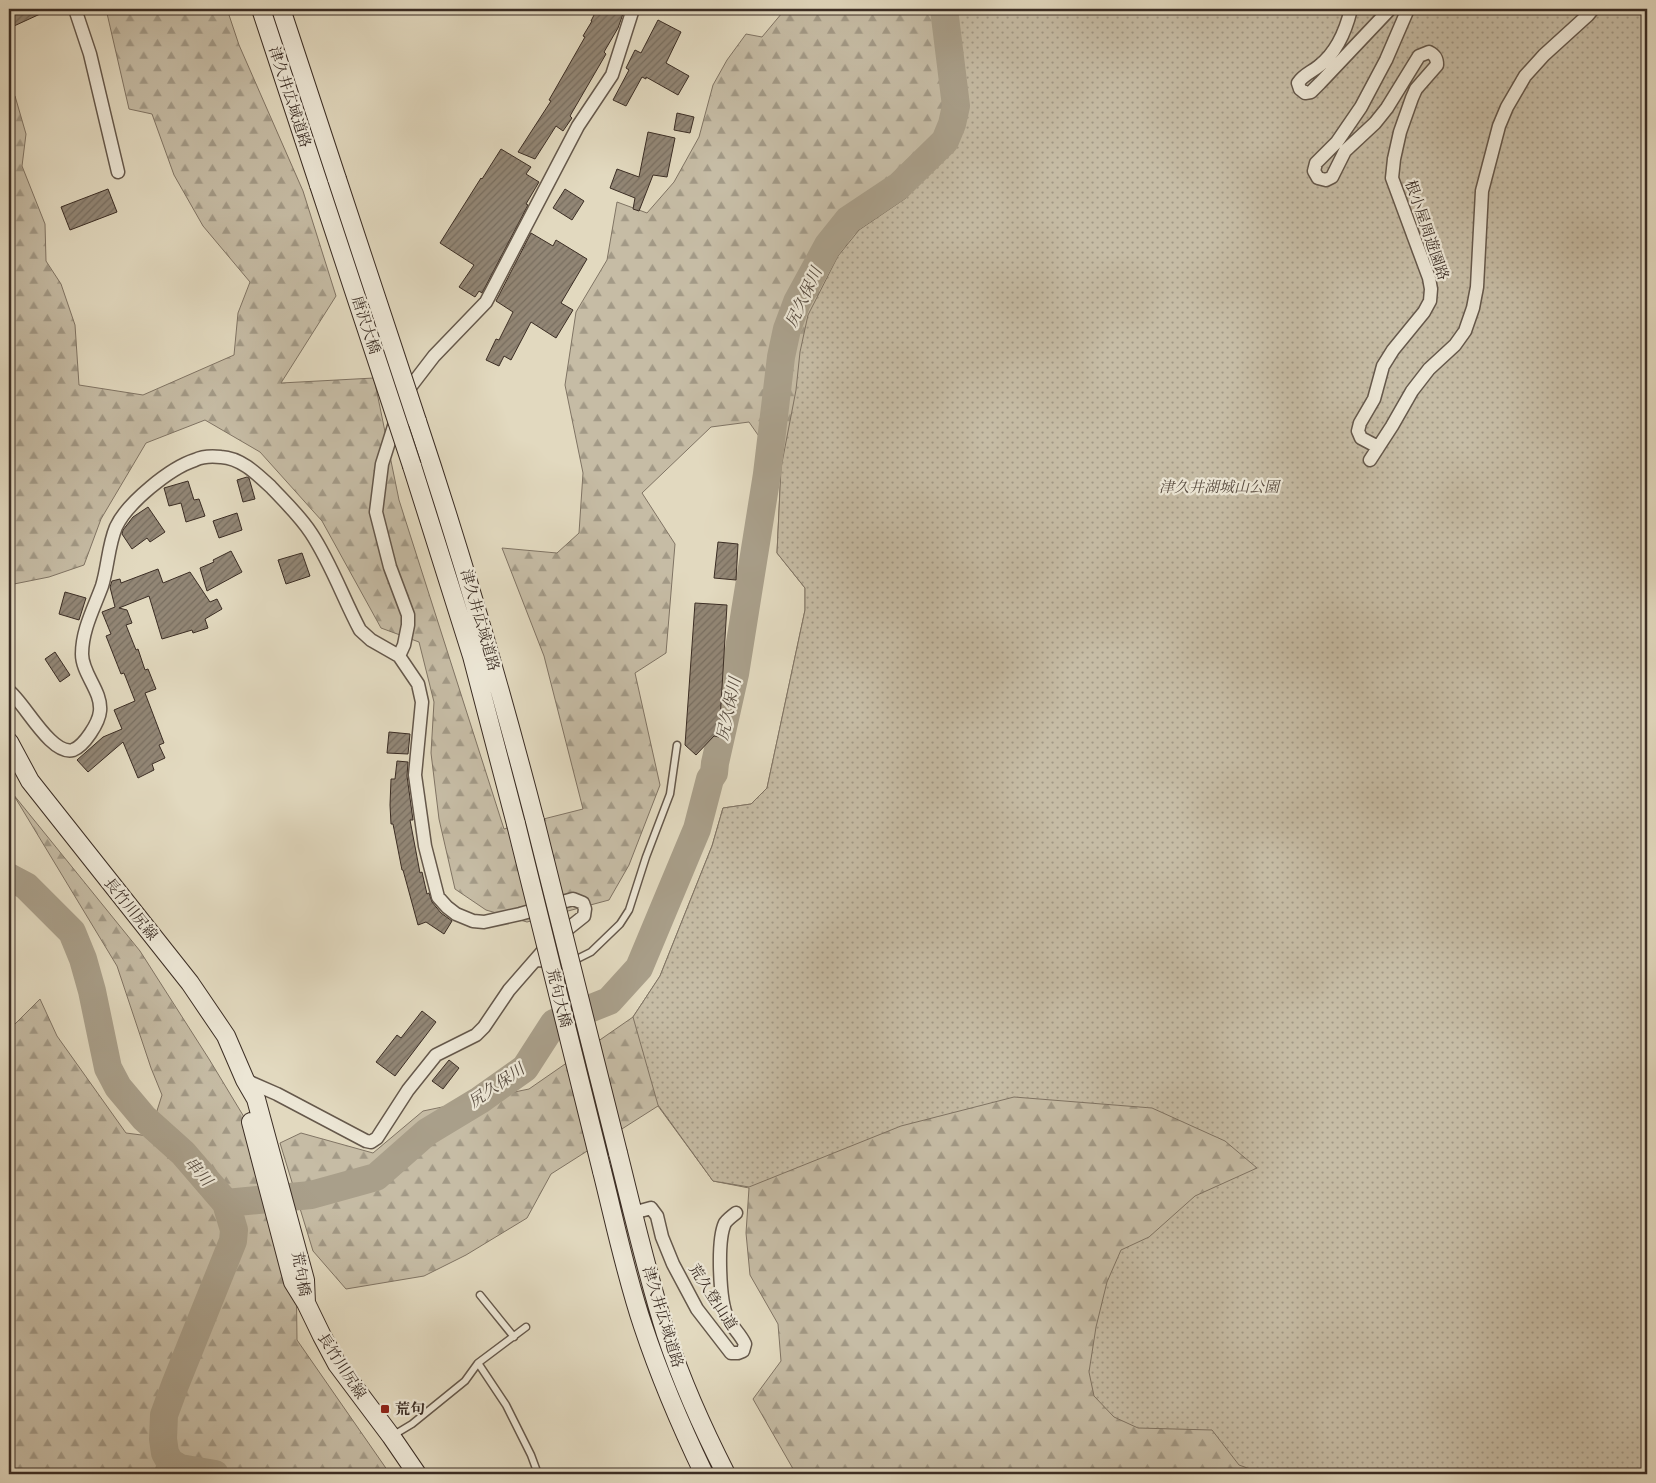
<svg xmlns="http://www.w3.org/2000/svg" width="1656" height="1483" font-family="'Libre Bodoni','Noto Serif JP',serif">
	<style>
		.forest { fill: url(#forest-firs); stroke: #807464 }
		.park { fill: url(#park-dots); stroke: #807464 }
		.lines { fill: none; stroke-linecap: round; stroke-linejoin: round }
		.river { stroke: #a99f8a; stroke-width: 28 }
		.building { fill: url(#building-hatch); stroke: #3b2d24 }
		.lane-casing { stroke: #65584b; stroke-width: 9 }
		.street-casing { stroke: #65584b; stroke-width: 15 }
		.secondary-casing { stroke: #3b2d24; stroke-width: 20 }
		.lane { stroke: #ece6d5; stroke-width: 6 }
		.street { stroke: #ece6d5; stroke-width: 12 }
		.secondary { stroke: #ece6d5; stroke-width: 18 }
		.secondary-bridge-casing { stroke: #3b2d24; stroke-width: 20; stroke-linecap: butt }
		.secondary-bridge { stroke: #ece6d5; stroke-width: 18 }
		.poi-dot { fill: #8f2418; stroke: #ece6d5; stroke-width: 2 }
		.labels { text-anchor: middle; stroke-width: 4.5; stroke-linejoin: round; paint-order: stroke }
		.street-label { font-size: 15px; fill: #3b2d24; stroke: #ece6d5 }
		.park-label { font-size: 15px; font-style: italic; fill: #574a3e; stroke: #ece6d5 }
		.poi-label { font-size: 15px; font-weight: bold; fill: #3b2d24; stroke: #ece6d5; text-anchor: start }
		.water-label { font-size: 16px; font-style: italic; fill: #564a3e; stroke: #ece6d5 }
	</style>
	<defs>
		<pattern id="forest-firs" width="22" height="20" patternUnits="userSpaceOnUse" patternTransform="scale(1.25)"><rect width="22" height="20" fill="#c6bca5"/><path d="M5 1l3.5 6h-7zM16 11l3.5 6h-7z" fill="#a29986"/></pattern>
		<pattern id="park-dots" width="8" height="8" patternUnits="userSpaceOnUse" patternTransform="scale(1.25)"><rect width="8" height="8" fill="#c6bca5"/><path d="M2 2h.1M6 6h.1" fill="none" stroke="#a29986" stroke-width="1.8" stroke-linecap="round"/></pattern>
		<pattern id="building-hatch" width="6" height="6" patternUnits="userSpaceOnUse" patternTransform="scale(1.25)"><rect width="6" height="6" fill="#928675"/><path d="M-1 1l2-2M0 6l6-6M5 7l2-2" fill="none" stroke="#786e60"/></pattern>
	</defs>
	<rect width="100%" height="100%" fill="#e2d9bf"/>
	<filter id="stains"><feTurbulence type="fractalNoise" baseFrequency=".004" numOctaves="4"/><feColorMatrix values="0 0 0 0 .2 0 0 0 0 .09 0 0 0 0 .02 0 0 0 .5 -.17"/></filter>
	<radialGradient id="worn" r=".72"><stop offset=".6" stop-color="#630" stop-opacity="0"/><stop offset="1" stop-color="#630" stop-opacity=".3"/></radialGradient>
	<path class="forest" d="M 106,9 L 227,9 L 239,45 L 303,191 L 336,296 L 281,383 L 374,378 L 399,500 L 504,829 L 583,809 L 544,656 L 502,548 L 557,553 L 579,533 L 583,473 L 565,385 L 576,312 L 607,260 L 617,202 L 647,213 L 674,182 L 699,137 L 713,85 L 727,60 L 746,34 L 762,37 L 782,13 L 781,9 L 1647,9 L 1647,1474 L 796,1474 L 753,1399 L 781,1361 L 778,1324 L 750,1275 L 746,1233 L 749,1188 L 713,1181 L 658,1106 L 551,1174 L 527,1218 L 466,1255 L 424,1276 L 346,1289 L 313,1251 L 280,1143 L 301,1133 L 373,1153 L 423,1111 L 529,1089 L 633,1017 L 660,976 L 712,846 L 723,808 L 751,804 L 767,788 L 805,610 L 805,588 L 777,553 L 781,468 L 749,422 L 711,427 L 642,493 L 675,544 L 666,653 L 635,673 L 660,785 L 629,865 L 609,900 L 527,922 L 486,910 L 455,889 L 439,819 L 431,753 L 434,702 L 419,642 L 381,628 L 322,521 L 260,452 L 205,420 L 146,443 L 101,519 L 84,565 L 49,577 L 9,585 L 9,89 L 15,96 L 26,134 L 22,166 L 45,224 L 46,261 L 61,284 L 75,325 L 79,385 L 143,395 L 234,355 L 238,313 L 250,282 L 203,226 L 174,175 L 152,114 L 129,109 Z
		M 13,794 L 140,951 L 209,1059 L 261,1145 L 296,1257 L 297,1340 L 390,1474 L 9,1474 L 9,1030 L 40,999 L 57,1036 L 126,1133 L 149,1136 L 162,1095 L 151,1068 L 117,966 Z"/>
	<path class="park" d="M 953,9 L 1647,9 L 1647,1474 L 1264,1474 L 1239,1465 L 1212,1430 L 1138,1428 L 1114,1417 L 1094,1396 L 1089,1372 L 1096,1327 L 1107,1282 L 1121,1250 L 1149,1237 L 1195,1196 L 1257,1168 L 1225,1141 L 1152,1108 L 1014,1097 L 901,1126 L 749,1187 L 713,1181 L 658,1105 L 633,1017 L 660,976 L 712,846 L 723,808 L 751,804 L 767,788 L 805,610 L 805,588 L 777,553 L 781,468 L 796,390 L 800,352 L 808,315 L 838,256 L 859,230 L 906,198 L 956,147 L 964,126 L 967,109 Z"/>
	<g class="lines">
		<path class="river" d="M 9,877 L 26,886 L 72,932 L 83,959 L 92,991 L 108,1068 L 118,1087 L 144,1118 L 183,1153 L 226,1203 L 234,1230 L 233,1241 L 175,1385 L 164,1415 L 163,1439 L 165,1453 L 170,1462 L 180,1468 L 215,1474
			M 226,1203 L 311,1195 L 376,1177 L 427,1132 L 480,1100 L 525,1068 L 554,1023 L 609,1001 L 639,968 L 697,829 L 710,779 L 714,773 L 715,763 L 735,674 L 767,474 L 781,357 L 787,329 L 797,302 L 828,245 L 848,220 L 899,186 L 945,141 L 952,124 L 956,106 L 944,9"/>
	</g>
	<path class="building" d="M 9,9 L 51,9 L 14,26 L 9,14 Z
		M 597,9 L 619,9 L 624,11 L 618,28 L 604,52 L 606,54 L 570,116 L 572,118 L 563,131 L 556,126 L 535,159 L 518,152 L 551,101 L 549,100 L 585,37 L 583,36 L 592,21 L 591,21 Z
		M 658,20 L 681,32 L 666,63 L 689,76 L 678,95 L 646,77 L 646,79 L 642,77 L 626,106 L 613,100 L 629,70 L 626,68 L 635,50 L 641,53 Z
		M 677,113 L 694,117 L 690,133 L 674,130 Z
		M 648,132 L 675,138 L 667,177 L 653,175 L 639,211 L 633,209 L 635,198 L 610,188 L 617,169 L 639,177 Z
		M 501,149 L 531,167 L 526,174 L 539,182 L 526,204 L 528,205 L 482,293 L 479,291 L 475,297 L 459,287 L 474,265 L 440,243 L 481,178 L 482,179 Z
		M 108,189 L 117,212 L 70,230 L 61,207 Z
		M 565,189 L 584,201 L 572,220 L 553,208 Z
		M 531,233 L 553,246 L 556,240 L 587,259 L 561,303 L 573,310 L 556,338 L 531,322 L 511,360 L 504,356 L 499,366 L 486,360 L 496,339 L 499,340 L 513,312 L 496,301 Z
		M 247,477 L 249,478 L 255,499 L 243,502 L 237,480 Z
		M 188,481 L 194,500 L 199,499 L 205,516 L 186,522 L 181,503 L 169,506 L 164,488 Z
		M 148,507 L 165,532 L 150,542 L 147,538 L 132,549 L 122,534 L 123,530 L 133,517 Z
		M 237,513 L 242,530 L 219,538 L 213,521 Z
		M 718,542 L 738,544 L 736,580 L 714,578 Z
		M 231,551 L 242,572 L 207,591 L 200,568 L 214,562 L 213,560 Z
		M 302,553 L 310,576 L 286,584 L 278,560 Z
		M 158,569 L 163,583 L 190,572 L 210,602 L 217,599 L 222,609 L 205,619 L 208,628 L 193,633 L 192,630 L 162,639 L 149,596 L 119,608 L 127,610 L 132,623 L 126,625 L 136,650 L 138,649 L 145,670 L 148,669 L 156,689 L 145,693 L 164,743 L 159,745 L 165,758 L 152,764 L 154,770 L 138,778 L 123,742 L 88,772 L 77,760 L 103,737 L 122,729 L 114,710 L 135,701 L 124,673 L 121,674 L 106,636 L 111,634 L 102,612 L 115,607 L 110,587 L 112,581 L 120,579 L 121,583 Z
		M 65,592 L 86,598 L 79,620 L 59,614 Z
		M 695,603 L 727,605 L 719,737 L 714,736 L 696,755 L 685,745 Z
		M 55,652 L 70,675 L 60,682 L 45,659 Z
		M 389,732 L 410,734 L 408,754 L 387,753 Z
		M 397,761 L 408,762 L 407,776 L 413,820 L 410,820 L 420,873 L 422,872 L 427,894 L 429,893 L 432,902 L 441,913 L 452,921 L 444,934 L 426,922 L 418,925 L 403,870 L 402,870 L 393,824 L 391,824 L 390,805 L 391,779 L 395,779 Z
		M 422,1011 L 436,1022 L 395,1076 L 376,1062 L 397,1035 L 401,1038 Z
		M 449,1060 L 459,1068 L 443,1089 L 432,1081 Z"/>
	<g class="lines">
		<defs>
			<path id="lane" d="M 532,963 L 560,964 L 575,960 L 591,952 L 620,924 L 629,910 L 646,857 L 670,794 L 677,745
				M 480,1295 L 514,1337
				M 478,1363 L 506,1405 L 531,1455 L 538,1474
				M 392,1436 L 412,1424 L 465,1381 L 478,1363 L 526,1327"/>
			<path id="street" d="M 75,9 L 90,54 L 118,172
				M 1351,9 C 1346,30 1337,52 1319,66 C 1312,72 1304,74 1298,83 L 1300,89 L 1305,93 L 1311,92 L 1320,83 L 1390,9
				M 1378,447 L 1361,438 L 1358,431 L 1360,423 L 1374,399 L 1383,366 L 1393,350 L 1424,312 L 1430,301 L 1431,289 L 1429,278 L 1392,178 L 1394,159 L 1400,132 L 1412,98 L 1416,89 L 1437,65 C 1437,58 1435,55 1429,52 L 1419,56 L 1387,108 L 1375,123 L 1345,151 L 1332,177 L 1326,180 L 1318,178 L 1314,171 L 1316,163 L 1337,142 L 1361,107 L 1386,60 L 1408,9
				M 1370,460 L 1392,426 L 1412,391 L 1429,369 L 1455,345 L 1465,331 L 1473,308 L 1477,287 L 1482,191 L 1499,126 L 1507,107 L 1525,76 L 1544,55 L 1588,15 L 1593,9
				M 9,691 C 24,702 51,756 73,750 C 84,746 99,723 100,711 C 102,691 82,674 82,654 C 82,630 94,608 102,586 C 108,567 108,546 116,527 C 127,503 170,468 195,460 C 203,456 212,456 221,457 C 241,458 257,474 271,487 C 285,502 300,516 311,533 C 331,563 343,598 360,630 L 371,640 L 399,656 L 404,645 L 408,625 L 408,615 L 390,567 L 376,512 L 382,464 L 401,404 L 411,386 L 434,356 L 486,302 L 578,126 L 612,75 L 633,9
				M 245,1080 L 277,1094 L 366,1141 L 371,1142 L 377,1138 L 408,1090 L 436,1055 L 476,1035 L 484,1027 L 509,990 L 550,943 L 584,916 L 585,909 L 583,903 L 573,899 L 520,914 L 484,922 L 473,921 L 456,914 L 447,907 L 438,897 L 425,846 L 415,775 L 422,702 L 418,684 L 399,656
				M 633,1213 L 651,1208 L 657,1216 L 662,1237 L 673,1264 L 697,1309 L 731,1353 L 738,1353 L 743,1351 L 745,1344 C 741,1335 733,1328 728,1319 C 719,1302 717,1240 725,1223 C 728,1219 732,1216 736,1213"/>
			<path id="secondary" d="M 261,9 L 319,185
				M 281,9 L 337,179
				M 417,421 C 461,553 500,686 535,821
				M 412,466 L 472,656 L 516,824
				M 9,742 L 30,781 L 190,983 L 226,1036 L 245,1080 L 256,1099 L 305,1280 L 306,1303
				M 251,1122 L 293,1282 L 306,1303 L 322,1336 L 337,1364 L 391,1436 L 417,1474
				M 618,1153 C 633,1213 647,1274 666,1334 C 682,1382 703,1429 726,1474
				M 602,1171 C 615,1223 626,1276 643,1326 C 660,1377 681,1426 704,1474"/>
		</defs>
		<use href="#lane" class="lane-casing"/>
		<use href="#street" class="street-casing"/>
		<use href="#secondary" class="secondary-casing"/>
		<use href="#lane" class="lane"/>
		<use href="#street" class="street"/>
		<use href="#secondary" class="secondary"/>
		<defs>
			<path id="secondary-bridge" d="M 337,179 L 417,421
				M 319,185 L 412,466
				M 535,821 L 618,1153
				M 516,824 L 602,1171"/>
		</defs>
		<use href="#secondary-bridge" class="secondary-bridge-casing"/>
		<use href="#secondary-bridge" class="secondary-bridge"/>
	</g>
	<rect class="poi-dot" x="380" y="1404" width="10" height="10" rx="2.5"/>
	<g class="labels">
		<g class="street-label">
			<text transform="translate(290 97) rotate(72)" y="5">津久井広域道路</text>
			<text transform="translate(1427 230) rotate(71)" y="5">根小屋周遊園路</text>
			<text transform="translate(366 325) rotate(72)" y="5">唐沢大橋</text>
			<text transform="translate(480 620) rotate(74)" y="5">津久井広域道路</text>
			<text transform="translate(131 909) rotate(51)" y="5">長竹川尻線</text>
			<text transform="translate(559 998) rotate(76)" y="5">荒句大橋</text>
			<text transform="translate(301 1274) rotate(80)" y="5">荒句橋</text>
			<text transform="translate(713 1297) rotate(57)" y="5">荒久登山道</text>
			<text transform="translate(663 1317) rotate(73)" y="5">津久井広域道路</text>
			<text transform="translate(342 1366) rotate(57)" y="5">長竹川尻線</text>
		</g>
		<g class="park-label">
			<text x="1219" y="492">津久井湖城山公園</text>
		</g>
		<g class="poi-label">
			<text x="395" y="1414">荒句</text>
		</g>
		<g class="water-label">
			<text transform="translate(803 297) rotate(-65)" y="6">尻久保川</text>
			<text transform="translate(728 709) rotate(-78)" y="6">尻久保川</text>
			<text transform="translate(496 1085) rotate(-35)" y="6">尻久保川</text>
			<text transform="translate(199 1171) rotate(49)" y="6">串川</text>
		</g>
	</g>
	<rect width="1656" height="1483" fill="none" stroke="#e2d9bf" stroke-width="30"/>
	<rect x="10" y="10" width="1636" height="1463" fill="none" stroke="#3b2d24" stroke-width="2.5"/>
	<rect x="15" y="15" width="1626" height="1453" fill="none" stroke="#3b2d24"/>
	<rect width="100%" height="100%" filter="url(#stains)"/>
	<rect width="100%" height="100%" fill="url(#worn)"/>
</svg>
